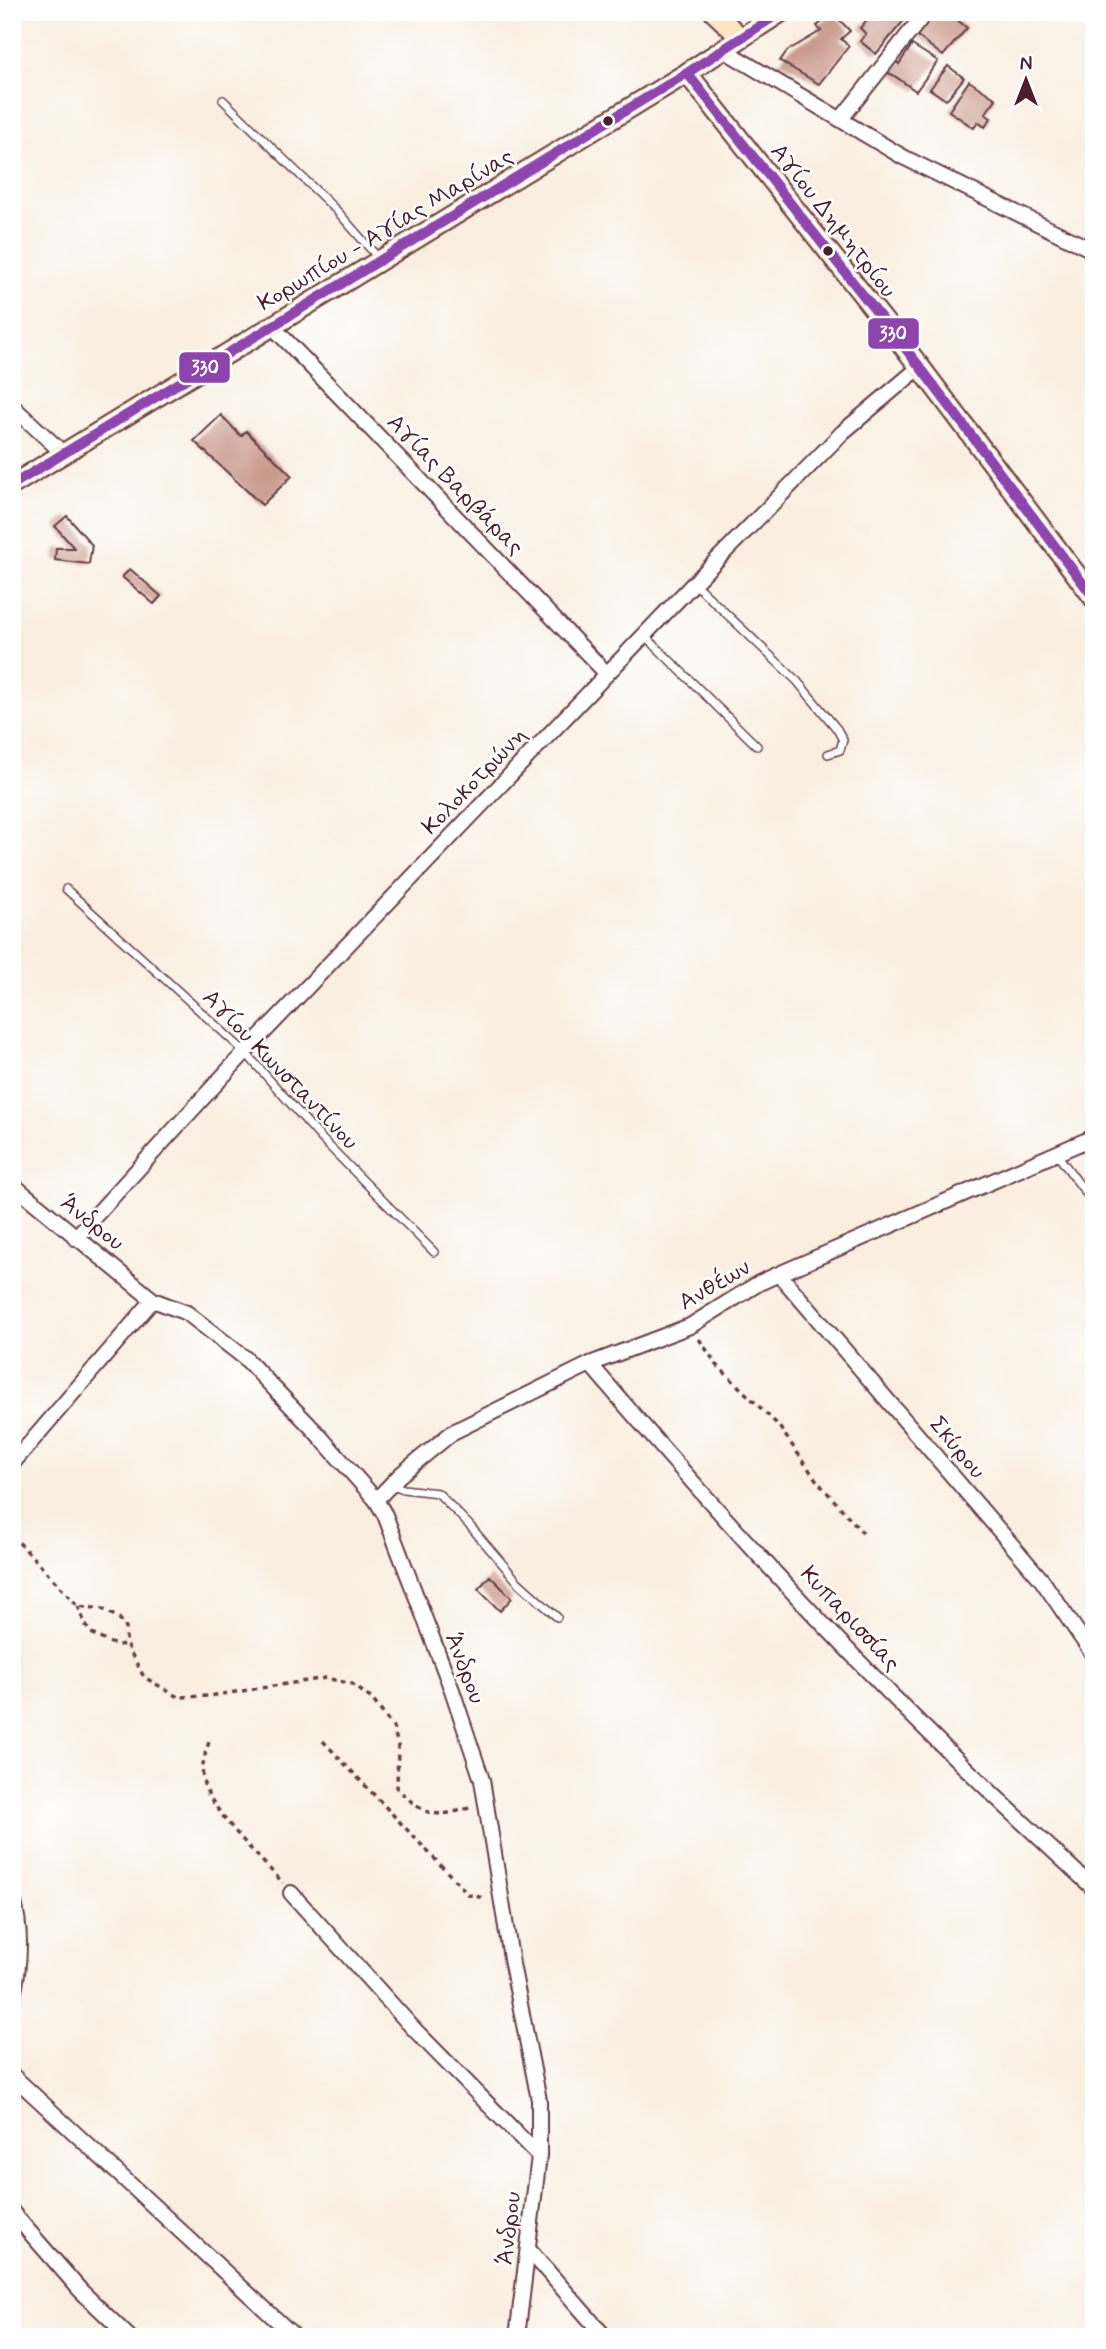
<svg xmlns="http://www.w3.org/2000/svg" width="1106" height="2349" font-family="Mynerve,sans-serif">
	<style>
		.building { fill: #c9988b }
		.lines { fill: none; stroke-linecap: round; stroke-linejoin: round }
		.lane-casing { stroke: #643e46; stroke-width: 10 }
		.street-casing { stroke: #643e46; stroke-width: 18 }
		.secondary-casing { stroke: #643e46; stroke-width: 23 }
		.path { stroke: #643e46; stroke-width: 3.5; stroke-dasharray: 5 5; stroke-linecap: butt }
		.lane { stroke: #fff; stroke-width: 7 }
		.street { stroke: #fff; stroke-width: 14 }
		.secondary { stroke: #fde5c5; stroke-width: 19 }
		.bus-1-casing { stroke: #fff; stroke-width: 16 }
		.bus-1 { stroke: #8e44ad; stroke-width: 10 }
		.bus-dot { fill: #4a1f2b; stroke: #fff; stroke-width: 2.5 }
		.labels { text-anchor: middle; stroke-width: 5; stroke-linejoin: round; paint-order: stroke }
		.street-label { font-size: 24px; fill: #4a1f2b; stroke: #fff }
		.line-badge { stroke: #fff; stroke-width: 2.5 }
		.badge-label { font-size: 19px; text-anchor: middle; font-weight: bold; fill: #fff }
	</style>
	<rect width="100%" height="100%" fill="#fff"/>
	<filter id="ink" filterUnits="userSpaceOnUse"><feTurbulence type="fractalNoise" baseFrequency=".0143" numOctaves="2"/><feDisplacementMap in="SourceGraphic" scale="14" xChannelSelector="R" yChannelSelector="G"/><feConvolveMatrix kernelMatrix="1 2 1 2 8 2 1 2 1" color-interpolation-filters="sRGB"/></filter>
	<filter id="wash" filterUnits="userSpaceOnUse"><feTurbulence type="fractalNoise" baseFrequency=".00686" numOctaves="4" result="noise"/><feDisplacementMap in="SourceGraphic" scale="28" xChannelSelector="R" yChannelSelector="G"/><feGaussianBlur stdDeviation="1.57" result="paint"/><feColorMatrix in="noise" values="0 0 0 0 0 0 0 0 0 0 0 0 0 0 0 0 0 1.4 0 .05"/><feComposite in="paint" operator="in"/></filter>
	<g filter="url(#wash)">
		<rect width="100%" height="100%" fill="#f9eee0"/>
		<g id="blocks">
			<path class="building" d="M 874,12 L 911,12 L 876,54 L 860,41 L 866,34 L 860,28 Z
				M 935,12 L 940,12 L 946,17 L 949,13 L 967,28 L 943,56 L 916,35 Z
				M 833,13 L 850,31 L 841,39 L 849,46 L 819,84 L 780,61 L 787,51 L 821,31 L 817,26 Z
				M 912,45 L 938,61 L 916,91 L 893,75 L 883,71 L 891,58 L 899,64 Z
				M 948,66 L 964,78 L 946,100 L 930,89 Z
				M 969,81 L 996,99 L 985,114 L 991,118 L 985,127 L 978,122 L 974,128 L 949,111 Z
				M 221,415 L 241,436 L 246,431 L 292,476 L 262,505 L 194,441 Z
				M 67,516 L 92,545 L 89,564 L 55,560 L 56,548 L 74,548 L 55,526 Z
				M 130,569 L 161,596 L 154,604 L 122,577 Z
				M 490,1576 L 512,1598 L 500,1611 L 478,1589 Z"/>
		</g>
	</g>
	<g filter="url(#ink)">
		<use href="#blocks" fill-opacity="0" stroke="#643e46" stroke-width="2"/>
		<g class="lines">
			<defs>
				<path id="lane" d="M 223,100 L 338,212 L 380,260
					M 694,583 L 797,681 L 837,729 L 843,740 L 840,750 L 828,754
					M 645,636 L 757,746
					M 66,889 L 245,1052 L 320,1137 L 434,1252
					M 1056,1153 L 1094,1204
					M 392,1484 L 403,1489 L 438,1493 L 470,1526 L 518,1582 L 557,1617"/>
				<path id="street" d="M 722,49 L 903,157 L 1094,251
					M 841,119 L 926,12
					M 272,326 L 607,674
					M 12,406 L 64,454
					M 12,1184 L 153,1300 L 187,1313 L 245,1358 L 315,1431 L 376,1500 L 385,1515 L 452,1690 L 482,1780 L 512,1964 L 539,2100 L 539,2156 L 517,2337
					M 75,1238 L 245,1052 L 694,583 L 843,432 L 920,367
					M 779,1274 L 1041,1579 L 1094,1656
					M 590,1364 C 710,1505 840,1648 974,1776 C 1013,1814 1054,1851 1094,1889
					M 12,1464 L 153,1300
					M 376,1500 L 400,1475 L 453,1432 L 590,1364 L 690,1326 L 759,1283 L 779,1274 L 1094,1137
					M 291,1893 L 413,2028 L 539,2156
					M 12,1896 C 23,1930 20,1966 12,2001
					M 12,2075 L 295,2337
					M 12,2212 L 81,2291 L 129,2337
					M 529,2250 L 605,2337"/>
				<path id="secondary" d="M 714,12 L 740,37
					M 687,73 L 920,367 L 1094,598
					M 12,485 L 687,73 L 781,12"/>
			</defs>
			<use href="#lane" class="lane-casing"/>
			<use href="#street" class="street-casing"/>
			<use href="#secondary" class="secondary-casing"/>
			<path class="path" d="M 699,1339 L 717,1365 L 778,1425 L 817,1481 L 863,1533
				M 12,1535 L 78,1606 L 102,1609 L 119,1618 L 126,1628 L 126,1644 L 144,1677 L 178,1697 L 209,1696 L 326,1678 L 352,1684 L 372,1699 L 393,1727 L 398,1745 L 397,1788 C 427,1818 434,1818 473,1807
				M 78,1606 C 86,1624 85,1632 104,1640 C 113,1644 116,1646 126,1644
				M 323,1741 L 469,1895 L 485,1898
				M 209,1742 C 205,1754 201,1766 203,1780 C 208,1808 262,1860 283,1883"/>
			<use href="#lane" class="lane"/>
			<use href="#street" class="street"/>
			<use href="#secondary" class="secondary"/>
			<defs>
				<path id="bus-1" d="M 687,73 L 920,367 L 1094,598
					M 12,485 L 687,73 L 781,12"/>
			</defs>
			<use href="#bus-1" class="bus-1-casing"/>
			<use href="#bus-1" class="bus-1"/>
		</g>
	</g>
	<g class="bus-dot">
		<circle cx="608" cy="121" r="6"/>
		<circle cx="828" cy="251" r="6"/>
	</g>
	<g class="labels">
		<g class="street-label">
			<text transform="translate(834 220) rotate(52)" y="8">Αγίου Δημητρίου</text>
			<text transform="translate(385 229) rotate(-31)" y="8">Κορωπίου - Αγίας Μαρίνας</text>
			<text transform="translate(456 484) rotate(46)" y="8">Αγίας Βαρβάρας</text>
			<text transform="translate(474 780) rotate(-46)" y="8">Κολοκοτρώνη</text>
			<text transform="translate(281 1069) rotate(46)" y="8">Αγίου Κωνσταντίνου</text>
			<text transform="translate(93 1222) rotate(39)" y="8">Άνδρου</text>
			<text transform="translate(714 1284) rotate(-30)" y="8">Ανθέων</text>
			<text transform="translate(958 1447) rotate(50)" y="8">Σκύρου</text>
			<text transform="translate(851 1618) rotate(47)" y="8">Κυπαρισσίας</text>
			<text transform="translate(466 1668) rotate(69)" y="8">Άνδρου</text>
			<text transform="translate(508 2228) rotate(-83)" y="8">Άνδρου</text>
		</g>
	</g>
	<g class="line-badge">
		<rect x="867" y="317" width="53" height="33" rx="7" fill="#8e44ad"/>
		<rect x="178" y="351" width="53" height="33" rx="7" fill="#8e44ad"/>
	</g>
	<g class="badge-label">
		<text x="893" y="340">330</text>
		<text x="205" y="374">330</text>
	</g>
	<rect width="1106" height="2349" fill="none" stroke="#fff" stroke-width="42"/>
	<g transform="translate(1026 80)" stroke="#ffffff" stroke-width="5" paint-order="stroke">
	<path d="M0-5L12 26L0 18L-12 26Z" fill="#4a1f2b"/>
	<text y="-10" font-size="19" font-weight="bold" text-anchor="middle" fill="#4a1f2b">N</text>
	</g>
</svg>
